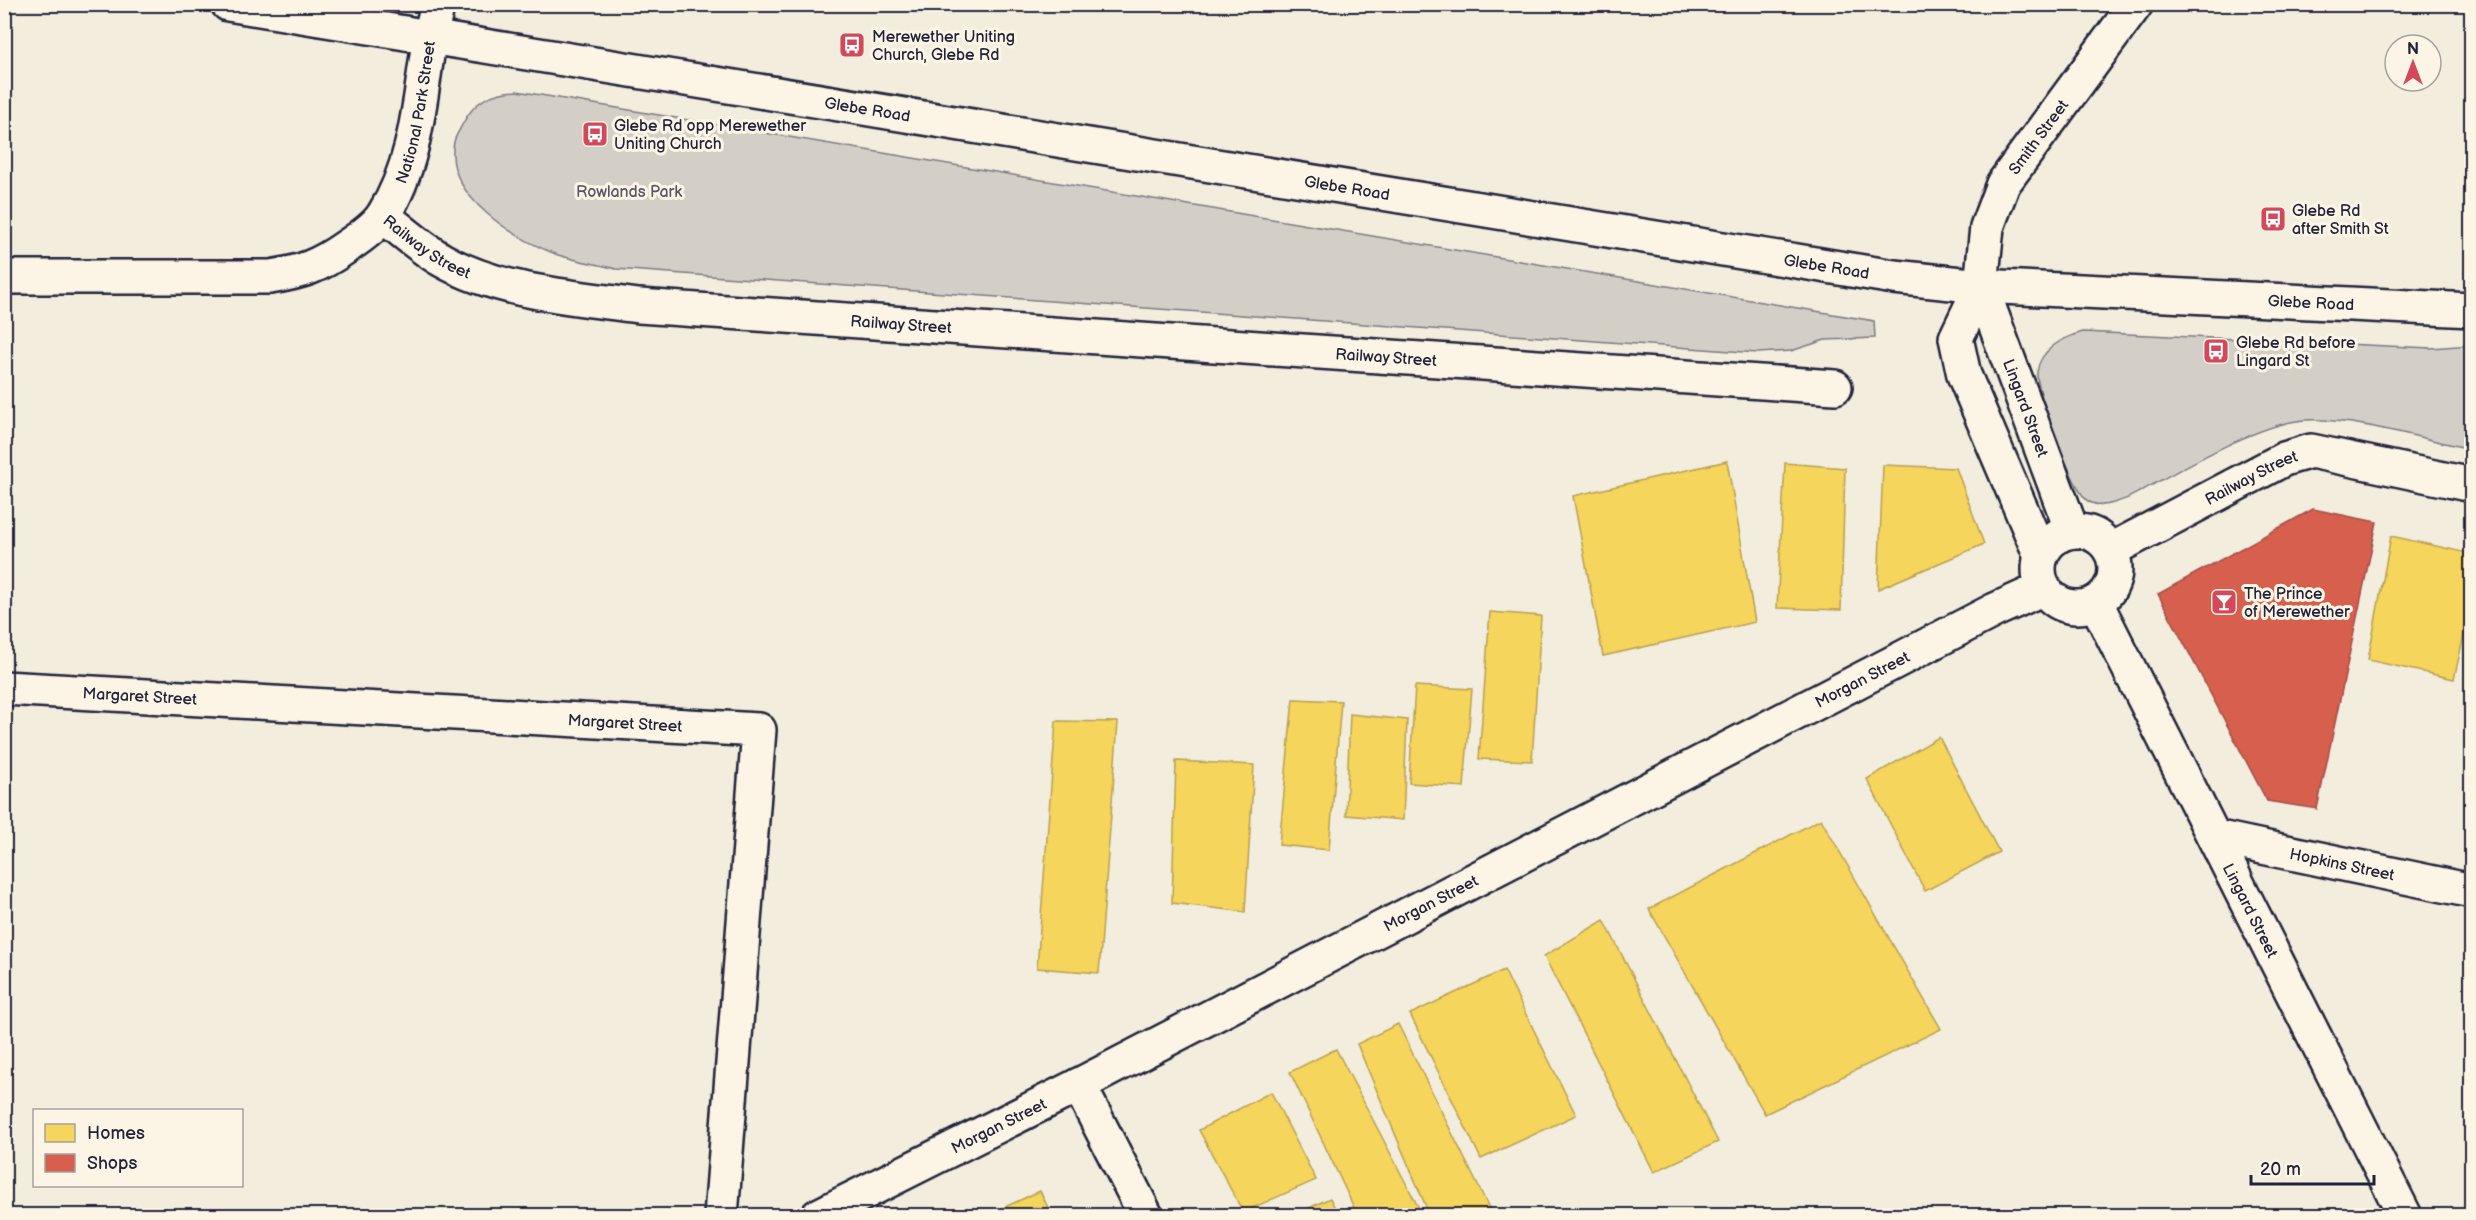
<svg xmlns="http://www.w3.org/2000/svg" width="2476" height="1220" font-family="'Balsamiq Sans',sans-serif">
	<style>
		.green { fill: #d4cfc6; stroke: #7b7880; stroke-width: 1.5 }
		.homes { fill: #f6d55c; stroke: #b69f52; stroke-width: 1.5 }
		.shops { fill: #d6604d; stroke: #a04d48; stroke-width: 1.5 }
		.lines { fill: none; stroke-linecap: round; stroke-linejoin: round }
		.street-casing { stroke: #22223b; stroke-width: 38 }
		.secondary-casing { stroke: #22223b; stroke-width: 38 }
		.street { stroke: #fcf5e5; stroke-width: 33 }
		.secondary { stroke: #fcf5e5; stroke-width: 33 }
		.labels { text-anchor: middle; stroke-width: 6; stroke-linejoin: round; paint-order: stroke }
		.poi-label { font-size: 16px; fill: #22223b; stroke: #fcf5e5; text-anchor: start }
		.street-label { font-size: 16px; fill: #22223b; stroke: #fcf5e5 }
		.park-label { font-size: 16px; fill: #575665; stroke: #fcf5e5 }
	</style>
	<rect width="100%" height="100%" fill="#f3edde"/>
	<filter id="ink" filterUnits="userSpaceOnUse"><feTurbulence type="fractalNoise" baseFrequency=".0167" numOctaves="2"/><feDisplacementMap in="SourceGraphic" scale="12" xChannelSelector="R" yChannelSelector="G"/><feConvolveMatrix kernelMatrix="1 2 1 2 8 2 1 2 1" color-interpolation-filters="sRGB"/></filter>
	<g filter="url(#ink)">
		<path class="green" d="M 517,91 L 1874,321 L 1875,338 L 1825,340 L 1791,351 L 1758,353 L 616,269 C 597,264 577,261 558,255 C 516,239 443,196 454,142 C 455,136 460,130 462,125 C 474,101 491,92 517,91 Z
			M 2083,332 L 2431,348 L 2471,345 L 2471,449 C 2423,439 2351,417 2304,420 C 2254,424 2174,474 2128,498 C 2115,503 2101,509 2088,501 C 2074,493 2035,389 2037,372 C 2040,349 2064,337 2083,332 Z"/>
		<path class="homes" d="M 1727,461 L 1755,622 L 1603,656 L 1573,496 Z
			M 1785,463 L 1845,468 L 1841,610 L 1777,608 Z
			M 1883,465 L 1956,468 L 1984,544 L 1878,589 Z
			M 2391,536 L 2472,554 L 2472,599 L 2454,679 L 2368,660 Z
			M 1490,612 L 1541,616 L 1532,761 L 1479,759 Z
			M 1415,686 L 1472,689 L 1464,787 L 1409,783 Z
			M 1293,699 L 1341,701 L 1329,850 L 1279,845 Z
			M 1350,714 L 1407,720 L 1403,820 L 1346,815 Z
			M 1056,721 L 1118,722 L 1099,973 L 1037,968 Z
			M 1939,737 L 1999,852 L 1925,891 L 1867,779 Z
			M 1176,761 L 1254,765 L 1245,912 L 1172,903 Z
			M 1821,819 L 1941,1029 L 1765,1114 L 1649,909 Z
			M 1604,920 L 1718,1142 L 1654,1172 L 1544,956 Z
			M 1504,970 L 1576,1115 L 1481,1159 L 1410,1014 Z
			M 1398,1024 L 1493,1216 L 1430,1216 L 1357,1044 Z
			M 1336,1049 L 1423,1216 L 1358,1216 L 1290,1072 Z
			M 1271,1092 L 1316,1180 L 1243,1212 L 1199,1130 Z
			M 1040,1191 L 1052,1216 L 985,1216 Z
			M 1330,1198 L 1339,1216 L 1292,1216 Z"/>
		<path class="shops" d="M 2313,509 L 2377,522 L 2317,809 L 2267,801 L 2158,594 Z"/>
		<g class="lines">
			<defs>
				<g id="street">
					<path d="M 430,36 L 438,4"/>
					<path id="s1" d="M 383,216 C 403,231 421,248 442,260 C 500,293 574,297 639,306 L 1835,387"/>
					<path id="s2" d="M 1981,286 L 1987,227 L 2003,184 L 2136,4"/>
					<path id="s3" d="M 4,688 L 759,730 L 721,1216"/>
					<path id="s4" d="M 2215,837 L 2472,891"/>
					<path d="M 1079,1085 L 1146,1216"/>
				</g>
				<g id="secondary">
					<path id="s5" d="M 228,4 L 1894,277 L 1981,286 L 2472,310"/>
					<path id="s6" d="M 4,277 L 270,277 C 303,272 319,266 346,247 C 358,239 377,226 384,214 C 417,162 420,95 430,36"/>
					<path d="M 1981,286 L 1956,338 L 1964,375 L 2041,556"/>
					<path id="s7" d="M 1981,286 L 2072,531"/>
					<circle cx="2077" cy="569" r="38"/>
					<path id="s8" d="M 2111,550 L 2284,459 L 2311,451 L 2472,485"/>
					<path id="s9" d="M 2096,603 L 2405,1216"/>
					<path id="s10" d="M 818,1216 L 1079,1085 L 1995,610 L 2044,588"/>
				</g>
			</defs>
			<use href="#street" class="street-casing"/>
			<use href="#secondary" class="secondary-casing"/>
			<use href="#street" class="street"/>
			<use href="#secondary" class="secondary"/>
		</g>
	</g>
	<defs>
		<symbol id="bus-square" viewBox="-11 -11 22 22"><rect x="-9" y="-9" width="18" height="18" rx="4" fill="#d1495b" stroke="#fcf5e5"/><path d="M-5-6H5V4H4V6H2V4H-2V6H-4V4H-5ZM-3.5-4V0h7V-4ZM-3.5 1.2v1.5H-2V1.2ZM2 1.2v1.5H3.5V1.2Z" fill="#fff"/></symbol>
		<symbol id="bar-square" viewBox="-11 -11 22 22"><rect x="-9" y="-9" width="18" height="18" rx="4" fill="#d1495b" stroke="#fcf5e5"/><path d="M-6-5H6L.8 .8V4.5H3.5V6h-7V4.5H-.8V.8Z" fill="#fff"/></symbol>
	</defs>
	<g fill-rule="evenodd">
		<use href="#bus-square" x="837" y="30" width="30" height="30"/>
		<use href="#bus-square" x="580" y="119" width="30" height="30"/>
		<use href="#bus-square" x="2258" y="204" width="30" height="30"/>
		<use href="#bus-square" x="2201" y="336" width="30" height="30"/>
		<use href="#bar-square" x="2209" y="587" width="30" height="30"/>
	</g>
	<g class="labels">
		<g class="poi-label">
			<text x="872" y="42">Merewether Uniting<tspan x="872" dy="18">Church, Glebe Rd</tspan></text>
			<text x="614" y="131">Glebe Rd opp Merewether<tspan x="614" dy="18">Uniting Church</tspan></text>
			<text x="2292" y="216">Glebe Rd<tspan x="2292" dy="18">after Smith St</tspan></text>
			<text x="2236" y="348">Glebe Rd before<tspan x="2236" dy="18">Lingard St</tspan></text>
			<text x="2244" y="599">The Prince<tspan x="2244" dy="18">of Merewether</tspan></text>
		</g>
		<g class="street-label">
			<text dy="6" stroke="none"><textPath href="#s5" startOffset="648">Glebe Road</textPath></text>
			<text dy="6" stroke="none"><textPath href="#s6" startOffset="507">National Park Street</textPath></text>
			<text dy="6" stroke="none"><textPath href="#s2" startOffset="164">Smith Street</textPath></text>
			<text dy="6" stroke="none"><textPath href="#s5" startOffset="1134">Glebe Road</textPath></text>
			<text dy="6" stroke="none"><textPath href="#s1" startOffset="54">Railway Street</textPath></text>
			<text dy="6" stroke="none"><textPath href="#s5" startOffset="1620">Glebe Road</textPath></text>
			<text dy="6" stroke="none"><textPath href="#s5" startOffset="2106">Glebe Road</textPath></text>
			<text dy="6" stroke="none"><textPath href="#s1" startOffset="540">Railway Street</textPath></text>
			<text dy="6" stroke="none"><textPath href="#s1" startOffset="1026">Railway Street</textPath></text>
			<text dy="6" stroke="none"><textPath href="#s7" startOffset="130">Lingard Street</textPath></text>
			<text dy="6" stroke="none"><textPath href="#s8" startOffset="158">Railway Street</textPath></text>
			<text dy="6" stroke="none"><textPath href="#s10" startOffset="1174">Morgan Street</textPath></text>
			<text dy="6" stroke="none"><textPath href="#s3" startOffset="136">Margaret Street</textPath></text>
			<text dy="6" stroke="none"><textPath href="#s3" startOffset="622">Margaret Street</textPath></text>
			<text dy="6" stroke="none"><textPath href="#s4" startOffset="130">Hopkins Street</textPath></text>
			<text dy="6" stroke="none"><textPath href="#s10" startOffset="688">Morgan Street</textPath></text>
			<text dy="6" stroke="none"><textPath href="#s9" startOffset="344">Lingard Street</textPath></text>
			<text dy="6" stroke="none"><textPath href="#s10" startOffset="202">Morgan Street</textPath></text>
		</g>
		<g class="park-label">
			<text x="629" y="197">Rowlands Park</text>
		</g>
	</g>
	<rect width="2476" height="1220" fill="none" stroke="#fcf5e5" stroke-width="24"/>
	<rect x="12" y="12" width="2452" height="1196" fill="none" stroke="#22223b" stroke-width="2" filter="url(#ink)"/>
	<rect x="33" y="1109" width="210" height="78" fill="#fcf5e5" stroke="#a5a1a1" stroke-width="1.5"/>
	<rect x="45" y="1124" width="30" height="18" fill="#f6d55c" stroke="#a5a1a1" stroke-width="1.5"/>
	<text x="87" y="1139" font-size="18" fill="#22223b">Homes</text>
	<rect x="45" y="1154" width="30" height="18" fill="#d6604d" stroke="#a5a1a1" stroke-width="1.5"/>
	<text x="87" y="1169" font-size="18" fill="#22223b">Shops</text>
	<g transform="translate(2413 63)"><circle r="28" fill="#fcf5e5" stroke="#a5a1a1" stroke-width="1.5"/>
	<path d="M0-4.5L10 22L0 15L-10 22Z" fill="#d1495b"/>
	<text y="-9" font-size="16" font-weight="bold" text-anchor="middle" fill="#22223b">N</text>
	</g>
	<path d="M2251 1175v9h123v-9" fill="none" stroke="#22223b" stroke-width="3"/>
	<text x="2260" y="1175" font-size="18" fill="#22223b" stroke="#fcf5e5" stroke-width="4.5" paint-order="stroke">20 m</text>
</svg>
